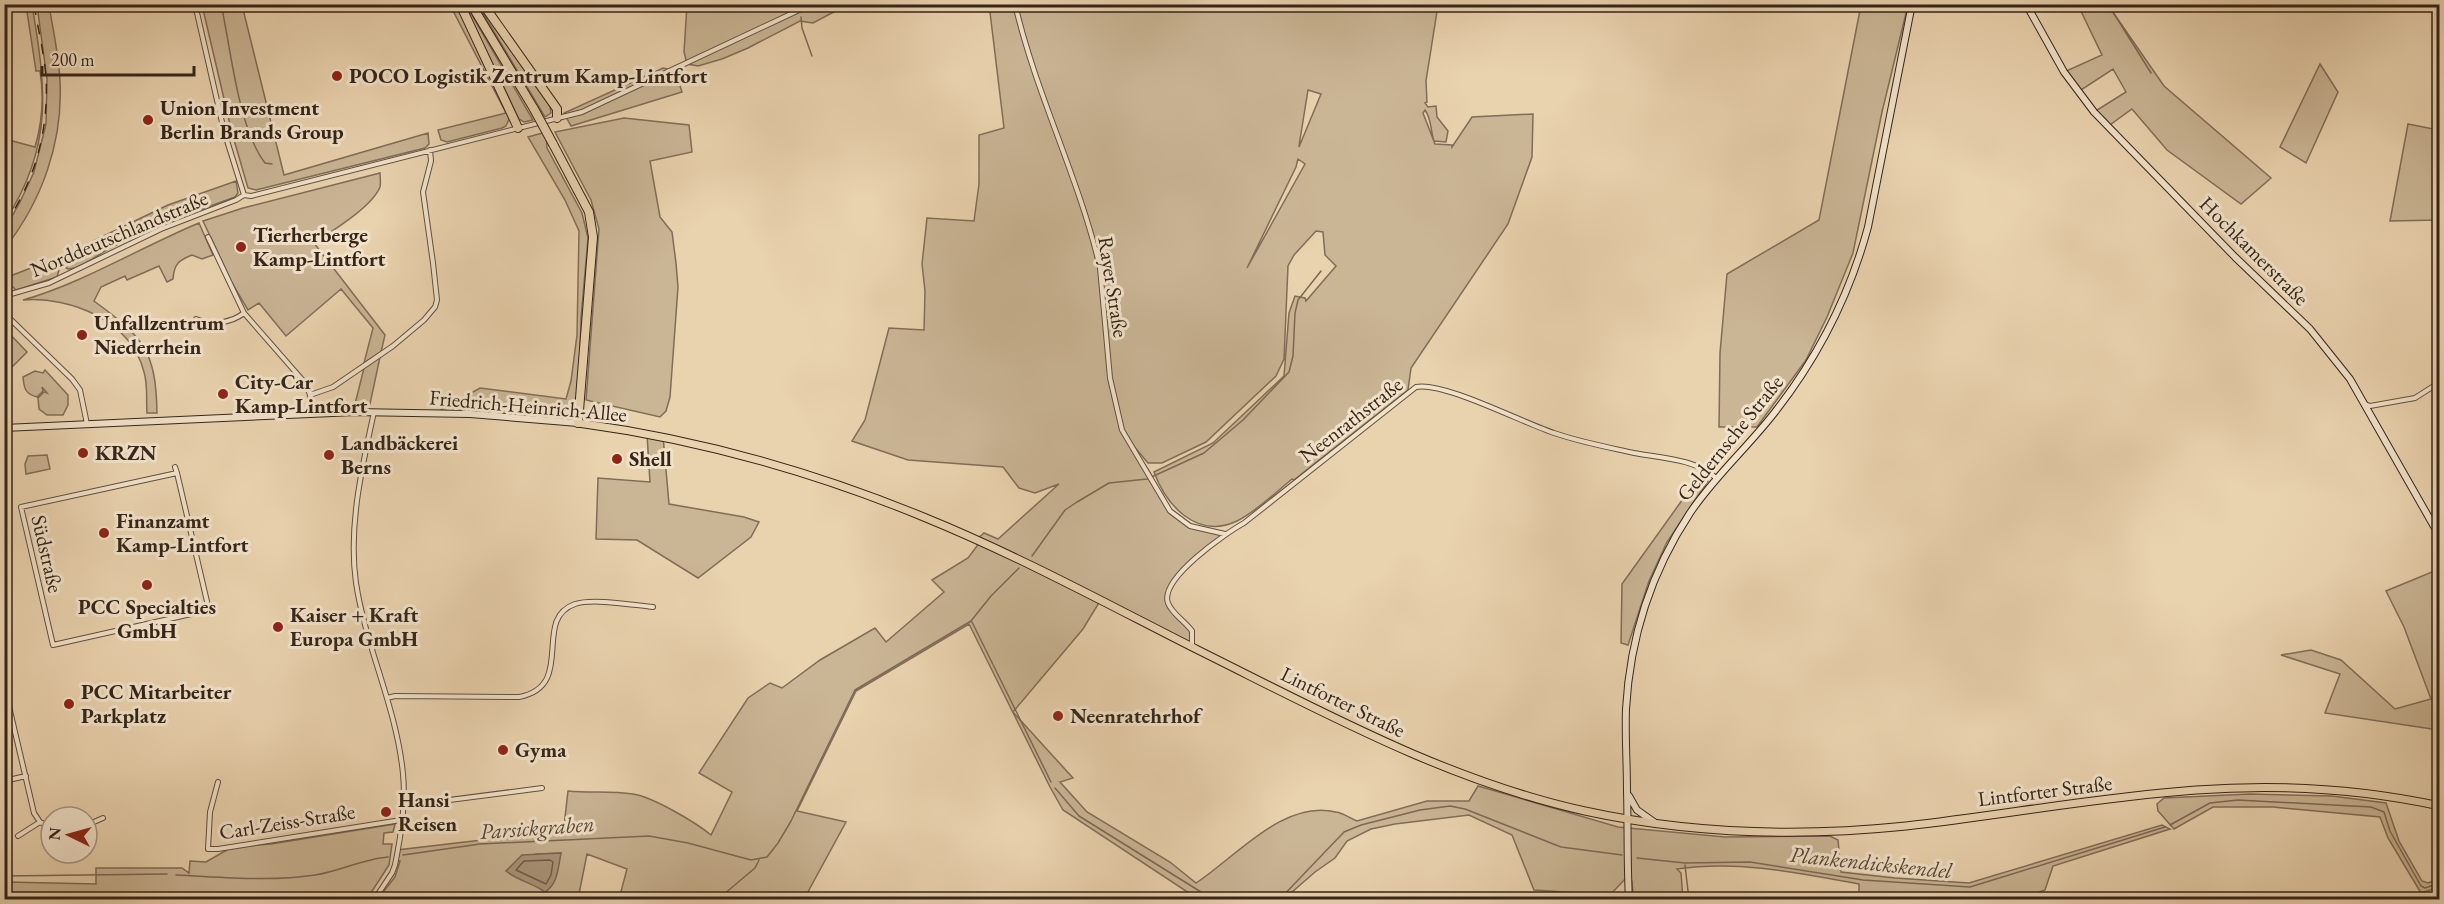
<svg xmlns="http://www.w3.org/2000/svg" width="2444" height="904" font-family="'EB Garamond',serif">
	<style>
		.green { fill: #cab595; stroke: #806d58; stroke-width: 1.5; fill-rule: evenodd }
		.water { fill: #ac977c; stroke: #7c6955; stroke-width: 1.5 }
		.lines { fill: none; stroke-linecap: round; stroke-linejoin: round }
		.shore { stroke: #705e4b; stroke-width: 1.5 }
		.stream { stroke: #7c6955; stroke-width: 1.5 }
		.street-casing { stroke: #62503f; stroke-width: 6 }
		.secondary-casing { stroke: #35251a; stroke-width: 8 }
		.primary-casing { stroke: #35251a; stroke-width: 9 }
		.highway-casing { stroke: #35251a; stroke-width: 10 }
		.street { stroke: #f1e2ca; stroke-width: 4 }
		.secondary { stroke: #f1e2ca; stroke-width: 6 }
		.primary { stroke: #e9d2ae; stroke-width: 7 }
		.highway { stroke: #e9d2ae; stroke-width: 8 }
		.rail { stroke: #35251a; stroke-width: 1.5; stroke-dasharray: 10 10; stroke-linecap: butt }
		.highway-bridge-casing { stroke: #35251a; stroke-width: 10; stroke-linecap: butt }
		.highway-bridge { stroke: #e9d2ae; stroke-width: 8 }
		.poi-dot { fill: #8f2418; stroke: #f1e2ca; stroke-width: 2 }
		.labels { text-anchor: middle; stroke-width: 6; stroke-linejoin: round; paint-order: stroke }
		.poi-label { font-size: 21px; font-weight: bold; fill: #35251a; stroke: #f1e2ca; text-anchor: start }
		.street-label { font-size: 21px; fill: #35251a; stroke: #f1e2ca }
		.water-label { font-size: 22px; font-style: italic; fill: #594737; stroke: #f1e2ca }
	</style>
	<rect width="100%" height="100%" fill="#e9d2ae"/>
	<filter id="stains"><feTurbulence type="fractalNoise" baseFrequency=".00333" numOctaves="4"/><feColorMatrix values="0 0 0 0 .2 0 0 0 0 .09 0 0 0 0 .02 0 0 0 .5 -.17"/></filter>
	<radialGradient id="worn" r=".72"><stop offset=".6" stop-color="#630" stop-opacity="0"/><stop offset="1" stop-color="#630" stop-opacity=".3"/></radialGradient>
	<path class="green" d="M 989,4 L 1438,5 L 1426,81 L 1427,102 L 1425,103 L 1428,107 L 1436,106 L 1437,117 L 1448,131 L 1446,142 L 1434,141 C 1430,129 1432,120 1425,110 L 1423,113 L 1435,144 L 1452,145 L 1452,147 L 1472,117 L 1533,114 L 1532,157 L 1508,224 L 1411,368 L 1408,390 L 1294,480 L 1292,479 C 1275,493 1257,511 1237,521 C 1197,540 1166,505 1154,472 L 1213,443 L 1284,376 L 1289,313 L 1295,296 L 1305,298 L 1306,301 L 1336,266 L 1325,255 L 1323,232 L 1316,231 L 1294,255 L 1288,266 L 1284,359 L 1276,376 L 1206,442 L 1162,463 L 1148,463 L 1126,437 L 1149,471 L 1170,511 L 1190,526 L 1225,534 L 1183,570 L 1167,594 L 1169,606 L 1192,631 L 1192,646 L 1100,601 L 1083,629 L 1013,712 L 1073,778 L 1060,782 L 1087,812 L 1170,862 L 1196,883 C 1235,858 1283,799 1336,812 C 1343,813 1350,818 1357,821 L 1427,801 L 1469,801 L 1478,786 L 1618,827 L 1725,837 L 1830,836 L 1838,840 L 1841,872 L 1895,878 L 1969,883 L 2162,825 L 2170,829 L 2053,866 L 2045,890 L 2019,899 L 1859,899 L 1859,884 C 1799,873 1739,860 1677,869 L 1681,873 L 1683,899 L 1653,900 L 1633,894 L 1632,881 L 1625,879 L 1610,895 L 1534,890 L 1512,835 L 1469,815 L 1395,824 L 1371,829 L 1347,841 L 1335,858 L 1315,872 L 1284,899 L 1198,899 L 1063,810 L 1050,787 L 969,624 L 856,691 L 797,811 L 846,822 L 804,899 L 619,899 L 627,869 L 587,854 L 578,899 L 377,900 L 395,877 L 400,861 L 396,860 L 397,850 L 543,833 L 563,835 L 568,791 C 589,793 612,791 633,794 C 653,797 695,822 711,835 L 732,792 L 699,773 L 748,698 L 770,683 L 782,688 L 820,660 L 875,628 L 886,642 L 944,592 L 932,580 L 968,558 L 980,542 L 976,540 L 984,533 L 998,539 L 1059,484 L 1035,493 L 1019,488 L 1003,467 L 908,460 L 852,441 L 865,420 L 889,328 L 924,330 L 925,291 L 922,264 L 927,218 L 974,221 L 979,184 L 979,135 L 1004,128 ZM 1308,90 L 1321,94 L 1299,147 L 1299,146 ZM 1298,159 L 1305,164 L 1247,268 L 1296,167 ZM 561,853 L 545,892 L 538,887 L 536,854 Z
		M 26,5 L 32,5 C 46,88 54,146 5,221 L 5,139 L 35,147 C 42,123 44,96 40,71 L 36,71 Z
		M 37,5 L 49,5 C 53,30 59,56 60,82 C 63,142 42,201 5,248 L 5,229 L 20,202 L 34,172 L 46,124 L 47,79 Z
		M 202,5 L 242,5 L 284,175 L 428,133 L 429,144 L 425,148 L 256,190 L 248,188 L 232,133 Z
		M 450,5 L 457,5 L 510,117 L 506,126 L 502,128 L 447,142 L 441,140 L 438,130 L 506,113 Z
		M 464,5 L 466,5 L 533,120 L 524,122 L 519,119 Z
		M 478,5 L 481,5 L 550,106 L 551,113 L 545,117 Z
		M 687,5 L 847,5 L 813,23 L 800,21 L 748,48 L 722,59 L 698,66 L 687,64 L 684,52 Z
		M 1861,5 L 1908,5 L 1882,112 L 1853,253 L 1827,317 L 1806,360 L 1757,427 L 1719,427 L 1720,353 L 1727,274 L 1819,220 Z
		M 2078,5 L 2108,5 L 2164,86 L 2271,178 L 2241,204 L 2167,150 L 2132,109 L 2107,127 L 2094,112 L 2126,92 L 2113,69 L 2078,92 L 2064,72 L 2102,55 Z
		M 2320,64 L 2338,92 L 2306,163 L 2280,147 Z
		M 663,68 L 675,71 L 682,92 L 571,126 L 564,113 Z
		M 624,118 L 689,125 L 692,152 L 650,161 L 660,217 L 672,232 L 676,263 L 678,287 L 670,397 L 666,411 L 660,417 L 586,400 L 599,229 L 591,200 L 555,132 Z
		M 2408,124 L 2439,130 L 2439,220 L 2390,221 Z
		M 546,132 L 547,148 L 582,213 L 588,238 L 581,318 L 578,423 L 437,412 L 480,388 L 566,399 L 571,381 L 577,335 L 579,231 L 565,200 L 528,137 Z
		M 380,173 C 380,177 381,183 380,187 C 372,207 332,231 314,243 L 385,335 L 381,352 L 364,363 L 373,328 L 341,289 L 286,336 L 259,303 L 248,310 L 232,283 L 203,221 L 243,208 Z
		M 236,181 L 238,193 L 235,197 C 194,212 153,227 114,246 C 99,253 84,268 68,269 L 63,266 L 60,257 L 168,205 Z
		M 199,223 L 213,255 L 202,259 L 192,255 C 179,260 174,264 173,279 L 167,282 L 159,266 L 127,280 L 125,276 L 101,287 L 94,301 C 143,337 156,350 157,413 L 147,413 C 146,400 148,385 144,372 C 131,321 71,296 23,300 C 83,283 141,247 199,223 Z
		M 54,259 L 59,270 L 57,277 L 16,290 L 13,287 L 5,290 L 5,278 Z
		M 5,329 L 27,352 L 5,374 Z
		M 380,357 L 370,404 L 355,404 L 364,368 Z
		M 45,370 L 68,395 L 68,405 L 63,415 L 47,415 L 39,409 L 38,398 L 44,392 L 47,393 L 42,387 L 43,391 L 37,397 C 25,394 24,388 23,377 L 35,371 L 43,373 Z
		M 647,434 L 663,436 L 669,504 L 744,517 L 759,522 L 751,537 L 698,578 L 637,540 L 596,539 L 598,478 L 650,482 Z
		M 47,455 L 50,469 L 26,474 L 25,464 L 28,456 Z
		M 1703,471 L 1708,481 L 1667,542 L 1649,581 L 1628,645 L 1621,643 L 1622,584 Z
		M 2439,569 L 2439,732 L 2432,729 L 2325,713 L 2340,674 L 2281,655 L 2311,650 L 2341,660 L 2395,709 L 2431,699 L 2404,627 L 2386,591 Z
		M 2250,794 L 2332,796 L 2386,803 L 2399,841 L 2422,881 L 2428,883 L 2439,879 L 2439,887 L 2421,893 L 2388,838 L 2380,817 L 2273,807 L 2213,807 L 2174,829 L 2158,811 L 2157,804 L 2164,798 Z
		M 395,824 L 393,832 L 384,833 L 383,844 L 392,844 L 389,865 L 367,899 L 5,900 L 5,884 L 7,882 L 96,884 L 96,868 L 182,868 L 189,873 L 190,861 L 206,862 L 232,847 L 271,844 Z"/>
	<path class="water" d="M 561,853 C 558,868 558,884 545,892 C 533,883 518,881 506,871 L 522,855 Z"/>
	<g class="lines">
		<path class="shore" d="M 550,860 L 553,862 L 551,875 L 546,884 L 516,870 L 524,861 Z"/>
		<path class="stream" d="M 221,4 C 231,49 238,128 265,163 L 272,164
			M 2108,4 L 2151,73
			M 801,17 L 802,28 L 812,56
			M 1032,556 L 1065,510 L 1077,502 L 1109,483 L 1147,479 L 1204,453 L 1243,420 L 1289,372 L 1293,356 L 1295,313 L 1298,300 L 1321,271
			M 972,622 L 1051,782
			M 1055,788 L 1079,816 L 1201,892
			M 2170,825 L 2210,803 L 2238,800 L 2371,807 L 2384,812 L 2390,831 L 2421,886 L 2425,888 L 2440,883
			M 403,855 L 480,844 L 649,836 L 688,843 L 751,860 L 767,857 L 778,843 L 791,821 L 855,690 L 971,621 L 991,596 L 1019,568
			M 1637,858 L 1685,863 L 1750,862 L 1863,880 L 1970,887 L 2165,827
			M 1685,865 L 1689,900
			M 176,875 C 222,877 270,882 315,875 C 340,871 363,859 388,857
			M 4,876 L 167,874
			M 1204,894 L 1211,900
			M 717,900 L 755,868 L 759,860
			M 1279,900 L 1344,832 L 1361,825 L 1420,810 L 1450,806 L 1465,809 L 1561,847 L 1622,855"/>
		<defs>
			<path id="street" d="M 195,4 L 224,131 L 244,195
				M 1015,4 C 1036,95 1079,177 1100,268 L 1110,378 L 1122,430 L 1170,511 L 1190,526 L 1225,534
				M 208,237 L 244,313 L 306,384 L 310,395 L 311,413
				M 4,296 L 49,283 L 161,229 L 236,200 L 244,195 L 251,196 L 582,112 L 812,4
				M 4,313 L 72,379 L 80,390 L 87,424
				M 196,319 C 211,326 231,323 244,313
				M 310,395 L 333,387 L 393,346 L 424,320 L 435,307 L 437,300 L 433,263 L 423,192 L 431,161 L 430,150
				M 2365,404 L 2370,406 L 2415,398 L 2440,382
				M 175,467 L 177,473 L 209,610 L 53,645 L 21,507 L 177,473
				M 1192,646 L 1192,631 C 1185,621 1172,614 1168,603 C 1159,579 1226,533 1244,523 L 1416,387 C 1443,381 1523,423 1554,433 C 1580,442 1607,447 1634,453 C 1661,458 1696,459 1716,478
				M 4,685 L 34,813 L 40,822 L 51,827
				M 387,698 L 395,696 L 519,697 C 577,686 531,619 575,604 C 593,598 633,605 653,607
				M 4,781 L 26,776
				M 218,782 L 210,812 L 208,849 L 218,849 L 401,820
				M 403,806 L 542,788
				M 87,825 L 103,818
				M 18,836 L 40,822
				M 374,900 L 392,873 L 395,865 C 401,835 406,804 403,774 C 397,709 366,648 356,583 C 348,527 362,467 374,412"/>
			<path id="secondary" d="M 2026,4 L 2064,72 L 2094,112 L 2235,257 L 2310,329 L 2350,379 L 2440,537
				M 4,428 L 355,412 L 470,414 L 578,423
				M 1629,796 L 1637,810 L 1654,822
				M 1629,900 C 1627,863 1628,827 1627,791 C 1627,763 1625,736 1626,709 C 1630,638 1651,572 1690,513 C 1715,476 1748,447 1775,412 C 1818,357 1850,294 1868,227 L 1912,4"/>
			<path id="primary" d="M 578,423 C 697,439 815,472 926,518 C 1019,556 1109,605 1198,650 C 1323,712 1448,781 1585,811 C 1690,834 1799,837 1906,826 C 2003,815 2099,797 2196,790 C 2276,784 2362,789 2440,806"/>
			<path id="highway" d="M 460,4 L 518,128
				M 471,4 L 534,109
				M 483,4 L 557,109 L 557,118
				M 553,144 L 589,212 L 593,237 L 578,423"/>
		</defs>
		<use href="#street" class="street-casing"/>
		<use href="#secondary" class="secondary-casing"/>
		<use href="#primary" class="primary-casing"/>
		<use href="#highway" class="highway-casing"/>
		<use href="#street" class="street"/>
		<use href="#secondary" class="secondary"/>
		<use href="#primary" class="primary"/>
		<use href="#highway" class="highway"/>
		<path class="rail" d="M 4,225 C 35,183 49,129 46,77 C 44,53 38,29 34,4"/>
		<defs>
			<path id="highway-bridge" d="M 534,109 L 553,144"/>
		</defs>
		<use href="#highway-bridge" class="highway-bridge-casing"/>
		<use href="#highway-bridge" class="highway-bridge"/>
	</g>
	<g class="poi-dot">
		<circle cx="337" cy="76" r="6"/>
		<circle cx="148" cy="120" r="6"/>
		<circle cx="241" cy="247" r="6"/>
		<circle cx="82" cy="335" r="6"/>
		<circle cx="223" cy="394" r="6"/>
		<circle cx="83" cy="453" r="6"/>
		<circle cx="329" cy="455" r="6"/>
		<circle cx="617" cy="459" r="6"/>
		<circle cx="104" cy="533" r="6"/>
		<circle cx="147" cy="585" r="6"/>
		<circle cx="278" cy="627" r="6"/>
		<circle cx="69" cy="704" r="6"/>
		<circle cx="1058" cy="716" r="6"/>
		<circle cx="503" cy="750" r="6"/>
		<circle cx="386" cy="812" r="6"/>
	</g>
	<g class="labels">
		<g class="poi-label">
			<text x="349" y="83">POCO Logistik Zentrum Kamp-Lintfort</text>
			<text x="160" y="115">Union Investment<tspan x="160" dy="24">Berlin Brands Group</tspan></text>
			<text x="253" y="242">Tierherberge<tspan x="253" dy="24">Kamp-Lintfort</tspan></text>
			<text x="94" y="330">Unfallzentrum<tspan x="94" dy="24">Niederrhein</tspan></text>
			<text x="235" y="389">City-Car<tspan x="235" dy="24">Kamp-Lintfort</tspan></text>
			<text x="341" y="450">Landbäckerei<tspan x="341" dy="24">Berns</tspan></text>
			<text x="95" y="460">KRZN</text>
			<text x="629" y="466">Shell</text>
			<text x="116" y="528">Finanzamt<tspan x="116" dy="24">Kamp-Lintfort</tspan></text>
			<text x="147" y="614" text-anchor="middle">PCC Specialties<tspan x="147" dy="24">GmbH</tspan></text>
			<text x="290" y="622">Kaiser + Kraft<tspan x="290" dy="24">Europa GmbH</tspan></text>
			<text x="81" y="699">PCC Mitarbeiter<tspan x="81" dy="24">Parkplatz</tspan></text>
			<text x="1070" y="723">Neenratehrhof</text>
			<text x="515" y="757">Gyma</text>
			<text x="398" y="807">Hansi<tspan x="398" dy="24">Reisen</tspan></text>
		</g>
		<g class="street-label">
			<text transform="translate(119 234) rotate(-23)" y="7">Norddeutschlandstraße</text>
			<text transform="translate(2254 251) rotate(45)" y="7">Hochkamerstraße</text>
			<text transform="translate(1113 287) rotate(81)" y="7">Rayer Straße</text>
			<text transform="translate(528 406) rotate(5)" y="7">Friedrich-Heinrich-Allee</text>
			<text transform="translate(1351 420) rotate(-38)" y="7">Neenrathstraße</text>
			<text transform="translate(1730 438) rotate(-51)" y="7">Geldernsche Straße</text>
			<text transform="translate(47 554) rotate(77)" y="7">Südstraße</text>
			<text transform="translate(1343 702) rotate(26)" y="7">Lintforter Straße</text>
			<text transform="translate(2045 791) rotate(-7)" y="7">Lintforter Straße</text>
			<text transform="translate(287 822) rotate(-9)" y="7">Carl-Zeiss-Straße</text>
		</g>
		<g class="water-label">
			<text transform="translate(537 827) rotate(-4)" y="8">Parsickgraben</text>
			<text transform="translate(1871 862) rotate(6)" y="8">Plankendickskendel</text>
		</g>
	</g>
	<rect width="2444" height="904" fill="none" stroke="#e9d2ae" stroke-width="24"/>
	<rect x="6" y="6" width="2432" height="892" fill="none" stroke="#35251a" stroke-width="3"/>
	<rect x="12" y="12" width="2420" height="880" fill="none" stroke="#35251a" stroke-width="1.5"/>
	<g transform="translate(69 835) rotate(275)"><circle r="28" fill="#f1e2ca" stroke="#a69684" stroke-width="1.5"/>
	<path d="M0-4.5L10 22L0 15L-10 22Z" fill="#8f2418"/>
	<text y="-9" font-size="16" font-weight="bold" text-anchor="middle" fill="#35251a">N</text>
	</g>
	<path d="M42 66v9h152v-9" fill="none" stroke="#35251a" stroke-width="3"/>
	<text x="51" y="66" font-size="18" fill="#35251a" stroke="#f1e2ca" stroke-width="4.5" paint-order="stroke">200 m</text>
	<rect width="100%" height="100%" filter="url(#stains)"/>
	<rect width="100%" height="100%" fill="url(#worn)"/>
</svg>
